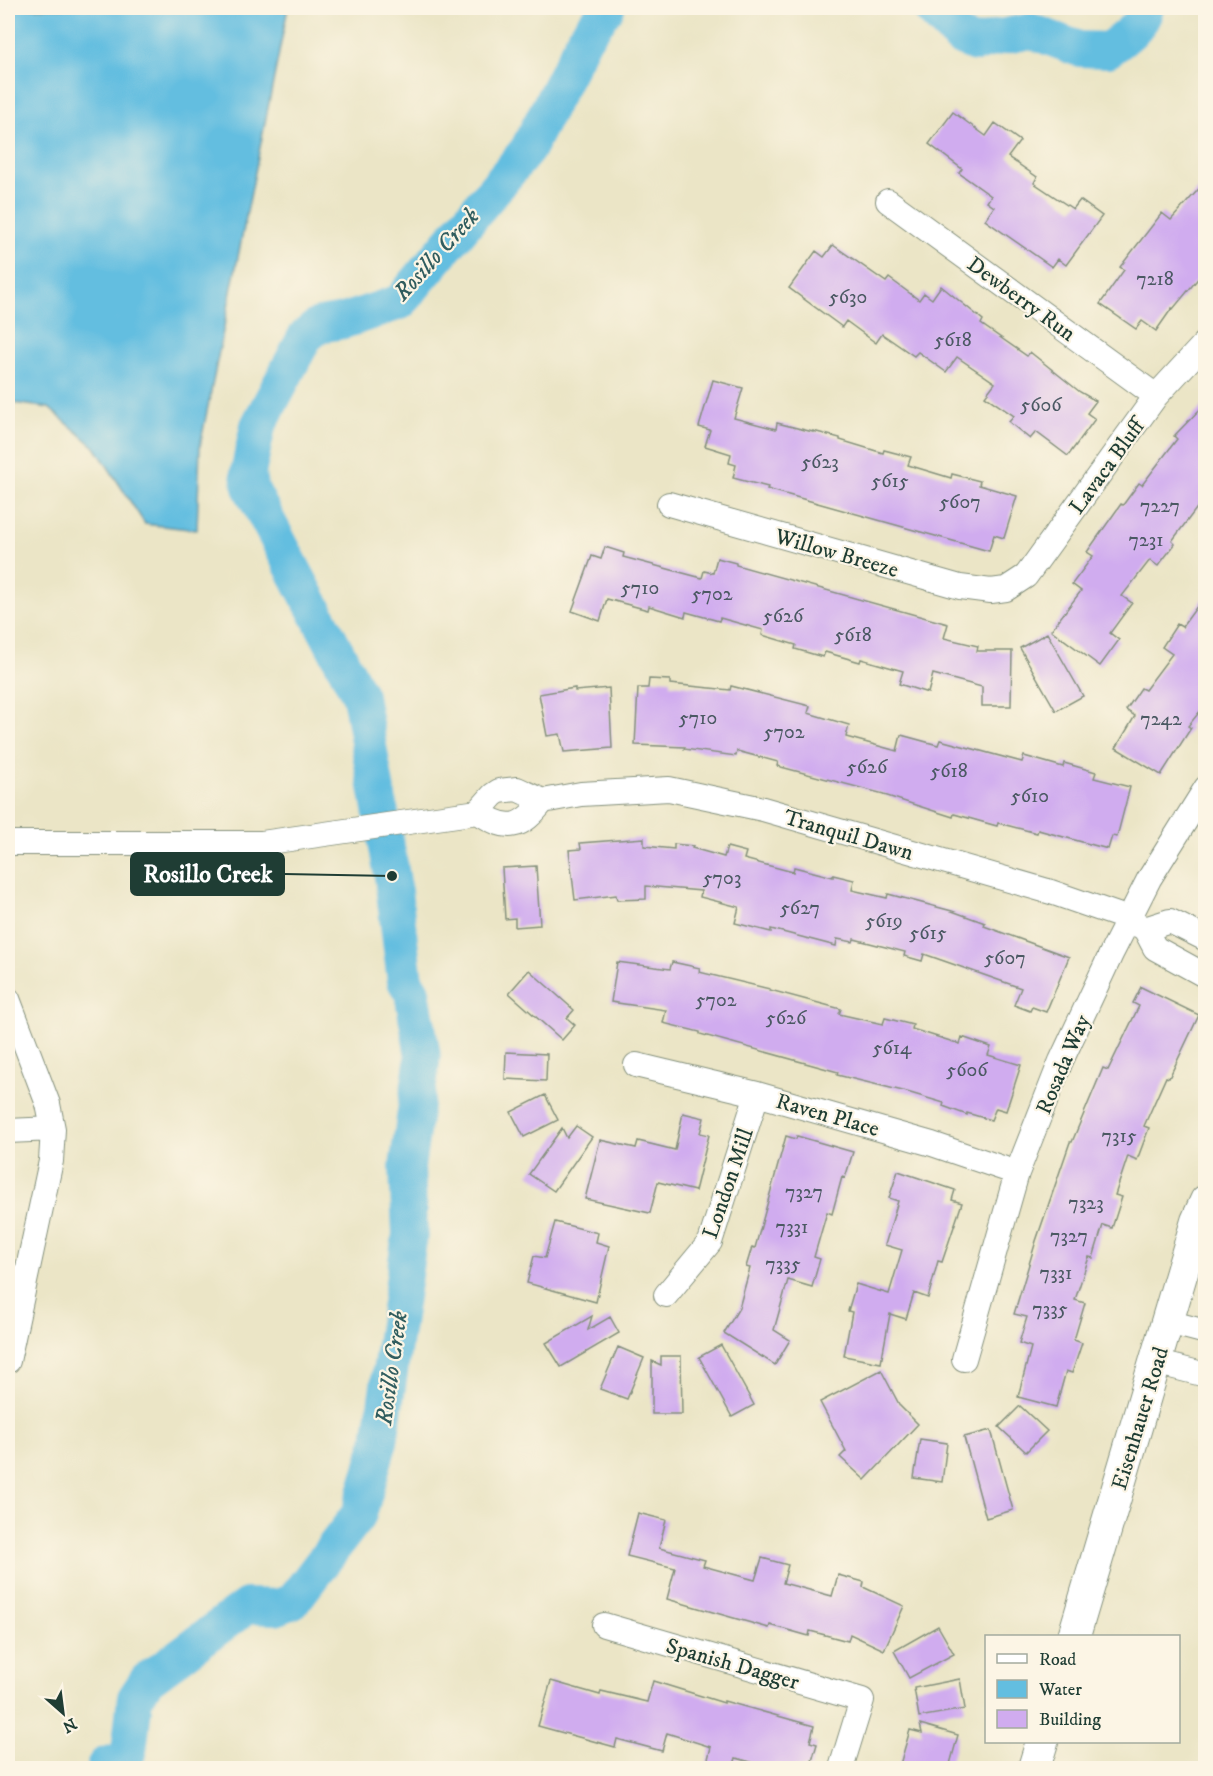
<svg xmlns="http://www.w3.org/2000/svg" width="1213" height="1776" font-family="'IM FELL DW Pica',serif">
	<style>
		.water { fill: #63bee0; stroke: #417e8a; stroke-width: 1.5 }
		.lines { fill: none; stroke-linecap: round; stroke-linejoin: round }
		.river { stroke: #63bee0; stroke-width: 36 }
		.building { fill: #d0acef }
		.minor-casing { stroke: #85917d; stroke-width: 26 }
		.major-casing { stroke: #85917d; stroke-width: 34 }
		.minor { stroke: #fff; stroke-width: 24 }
		.major { stroke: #fff; stroke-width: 32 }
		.labels { text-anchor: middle; stroke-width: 4.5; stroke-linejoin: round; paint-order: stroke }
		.number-label { font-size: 20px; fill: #4b5963 }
		.street-label { font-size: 22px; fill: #1f3d34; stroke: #fcf5e5 }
		.water-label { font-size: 24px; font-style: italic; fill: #305d5f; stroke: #fcf5e5 }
		.leader { fill: none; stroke: #1f3d34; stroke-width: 2 }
		.callout-dot { fill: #1f3d34; stroke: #fcf5e5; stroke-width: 2 }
		.callout { fill: #1f3d34; stroke: #1f3d34; stroke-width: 2 }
		.callout-label { font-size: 24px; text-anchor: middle; font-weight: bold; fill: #fff }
	</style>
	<rect width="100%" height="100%" fill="#fcf5e5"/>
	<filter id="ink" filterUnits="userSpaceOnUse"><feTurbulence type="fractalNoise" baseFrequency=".0167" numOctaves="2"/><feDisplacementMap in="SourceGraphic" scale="12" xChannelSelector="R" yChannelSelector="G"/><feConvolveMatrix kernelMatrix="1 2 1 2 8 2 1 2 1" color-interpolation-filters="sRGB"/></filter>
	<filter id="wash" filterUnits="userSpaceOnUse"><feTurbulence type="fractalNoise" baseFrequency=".008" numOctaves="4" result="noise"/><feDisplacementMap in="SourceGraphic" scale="24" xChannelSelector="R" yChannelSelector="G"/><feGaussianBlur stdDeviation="1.35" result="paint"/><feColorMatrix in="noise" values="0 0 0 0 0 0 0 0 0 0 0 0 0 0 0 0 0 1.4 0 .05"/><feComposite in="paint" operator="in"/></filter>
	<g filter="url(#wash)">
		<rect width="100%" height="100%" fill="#ebe5c6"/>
		<path class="water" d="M 8,8 L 288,8 L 200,446 L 197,530 L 145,524 L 95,447 L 49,408 L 8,402 Z"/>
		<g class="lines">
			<path class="river" d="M 930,8 L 959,37 L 976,44 L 995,38 L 1031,31 L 1079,49 L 1108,50 C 1123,39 1142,26 1146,8
				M 105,1768 L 105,1765 L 123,1759 L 129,1751 L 135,1698 L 147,1680 L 247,1606 L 278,1607 L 293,1601 L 359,1514 L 380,1441 L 410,1234 L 407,1167 L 423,1056 L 412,992 L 405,981 L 392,876 L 360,696 L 250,487 L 248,473 L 258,426 L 305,337 L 319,325 L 344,321 L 400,302 L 527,150 L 585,37 L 607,8"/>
		</g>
		<g id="blocks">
			<path class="building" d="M 953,112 L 986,136 L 995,123 L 1020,141 L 1008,157 L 1037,177 L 1034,183 L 1073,209 L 1080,200 L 1102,216 L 1066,265 L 1058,259 L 1052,267 L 985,220 L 994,207 L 987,202 L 991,196 L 959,173 L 962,169 L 929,144 Z
				M 1206,181 L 1206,269 L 1173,309 L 1172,308 L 1156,331 L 1142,321 L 1136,329 L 1100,304 L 1124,270 L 1120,267 L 1162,213 L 1171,220 Z
				M 833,245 L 886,282 L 889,278 L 919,300 L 924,293 L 932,299 L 941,286 L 983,320 L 981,324 L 1027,356 L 1030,352 L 1080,392 L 1096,401 L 1087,413 L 1095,419 L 1068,456 L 1036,432 L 1030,439 L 1009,422 L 1014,416 L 985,396 L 995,383 L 957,357 L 946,372 L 918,352 L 914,356 L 882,334 L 876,343 L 846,321 L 842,327 L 789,288 L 816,251 L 824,257 Z
				M 713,380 L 743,388 L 734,418 L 776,429 L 777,423 L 813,432 L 813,431 L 840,438 L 840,440 L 883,453 L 884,450 L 911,457 L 908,465 L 951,478 L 952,474 L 980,481 L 979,485 L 1017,496 L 1004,538 L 994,535 L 989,551 L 803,499 L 767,489 L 768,487 L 733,478 L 736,465 L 729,463 L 731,454 L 705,446 L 710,430 L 699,427 Z
				M 1206,403 L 1206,510 L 1199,505 L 1172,541 L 1175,544 L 1158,566 L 1150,560 L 1122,596 L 1132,603 L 1110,633 L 1119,640 L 1100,666 L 1051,630 L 1081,591 L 1072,584 L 1093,556 L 1087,552 L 1121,504 L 1123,505 L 1139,483 L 1142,485 L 1177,439 L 1174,436 Z
				M 605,547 L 624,553 L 623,557 L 702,578 L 704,571 L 713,573 L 717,558 L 736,563 L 736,565 L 948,624 L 944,638 L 978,646 L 977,651 L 1012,651 L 1011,706 L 982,706 L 982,687 L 933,674 L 928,693 L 899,684 L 903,671 L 861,659 L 860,662 L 825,652 L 823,657 L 795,649 L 796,645 L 762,635 L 763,630 L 720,618 L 719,621 L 686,612 L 685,617 L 649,606 L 648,610 L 607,599 L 600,621 L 572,611 L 592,556 L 601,559 Z
				M 1206,594 L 1206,704 L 1188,726 L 1191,728 L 1161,775 L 1116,748 L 1135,716 L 1126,710 L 1141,688 L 1145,690 L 1172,654 L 1162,647 L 1177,624 L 1182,627 Z
				M 1047,633 L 1083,696 L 1056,711 L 1020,648 Z
				M 649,679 L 670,680 L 670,684 L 730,690 L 731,686 L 810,706 L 808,713 L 849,725 L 846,737 L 897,751 L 901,735 L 938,745 L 940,740 L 1022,762 L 1024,756 L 1063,767 L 1064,763 L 1096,772 L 1094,778 L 1130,787 L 1117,837 L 1112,836 L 1108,849 L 1038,830 L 1037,833 L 998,823 L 997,826 L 954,814 L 953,817 L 884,795 L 884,794 L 777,766 L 778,762 L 737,751 L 736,756 L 684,749 L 685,747 L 635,745 L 638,688 L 648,688 Z
				M 575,688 L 575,691 L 609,688 L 612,748 L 564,752 L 560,734 L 547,736 L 539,694 Z
				M 644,838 L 644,846 L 674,849 L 674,844 L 693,846 L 692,848 L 724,857 L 727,847 L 746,852 L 744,859 L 793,872 L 794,867 L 833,877 L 833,875 L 854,880 L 852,890 L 887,898 L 888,894 L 952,911 L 985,923 L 984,926 L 1069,957 L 1046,1012 L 1032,1007 L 1030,1011 L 1014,1005 L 1021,988 L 924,954 L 922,961 L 904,956 L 905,952 L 854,939 L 853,942 L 837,939 L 836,946 L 771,929 L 771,932 L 735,923 L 739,907 L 700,897 L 701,891 L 646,886 L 646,899 L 617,900 L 616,895 L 575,900 L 569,850 L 581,849 L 580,843 Z
				M 536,866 L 540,925 L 515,927 L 515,918 L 505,919 L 502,868 Z
				M 617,962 L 670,969 L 672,962 L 700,968 L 699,972 L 770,989 L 770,990 L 841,1009 L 839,1014 L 883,1024 L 885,1018 L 913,1025 L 912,1029 L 960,1044 L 962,1037 L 991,1047 L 988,1055 L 1021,1065 L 1006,1111 L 996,1108 L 991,1120 L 967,1113 L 967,1115 L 943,1106 L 944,1103 L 907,1092 L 837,1075 L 838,1072 L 700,1034 L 700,1032 L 663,1023 L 666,1010 L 611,1002 Z
				M 529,970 L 574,1010 L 567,1018 L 575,1025 L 562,1040 L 509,993 Z
				M 1141,987 L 1199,1015 L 1169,1078 L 1166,1077 L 1144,1126 L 1149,1128 L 1137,1160 L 1128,1156 L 1115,1195 L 1122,1197 L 1112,1228 L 1103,1225 L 1093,1258 L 1089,1257 L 1075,1300 L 1085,1303 L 1074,1340 L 1082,1343 L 1072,1373 L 1066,1371 L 1056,1407 L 1018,1397 L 1031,1347 L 1019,1343 L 1027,1317 L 1014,1314 L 1036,1241 L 1070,1142 L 1072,1142 L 1103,1068 L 1108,1070 L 1139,1006 L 1133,1003 Z
				M 506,1052 L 547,1054 L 546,1081 L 505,1079 Z
				M 545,1095 L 558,1120 L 524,1137 L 511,1112 Z
				M 683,1113 L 704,1118 L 700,1133 L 709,1135 L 695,1191 L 658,1182 L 650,1213 L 585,1199 L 600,1140 L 636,1148 L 638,1141 L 675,1150 Z
				M 576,1126 L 592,1137 L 554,1191 L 529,1174 L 562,1128 L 567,1138 Z
				M 786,1136 L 796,1139 L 797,1136 L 853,1152 L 845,1178 L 842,1177 L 832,1214 L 827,1212 L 814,1257 L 820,1259 L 812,1287 L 788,1280 L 774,1330 L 790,1340 L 775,1365 L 724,1333 L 739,1308 L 750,1268 L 746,1267 L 752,1247 L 755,1248 Z
				M 898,1171 L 955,1190 L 952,1200 L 962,1203 L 942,1262 L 938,1261 L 928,1298 L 914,1293 L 906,1319 L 890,1314 L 881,1363 L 844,1356 L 852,1312 L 848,1311 L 856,1284 L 889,1294 L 902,1250 L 885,1245 L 898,1201 L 889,1198 Z
				M 555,1222 L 598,1233 L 596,1242 L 609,1246 L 596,1302 L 527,1283 L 534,1256 L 545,1258 Z
				M 592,1316 L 588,1330 L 610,1317 L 619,1333 L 561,1367 L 546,1343 Z
				M 721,1345 L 754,1405 L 732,1417 L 699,1357 Z
				M 618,1347 L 644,1358 L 627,1399 L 600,1389 Z
				M 661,1356 L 681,1356 L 682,1414 L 652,1414 L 652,1361 L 661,1365 Z
				M 881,1370 L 900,1406 L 918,1424 L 865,1480 L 840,1457 L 846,1451 L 820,1402 Z
				M 1020,1406 L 1047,1431 L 1026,1452 L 999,1427 Z
				M 991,1430 L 1013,1510 L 986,1518 L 964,1437 Z
				M 920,1439 L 947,1443 L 942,1482 L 914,1478 Z
				M 638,1513 L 666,1520 L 659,1548 L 705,1560 L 703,1566 L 755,1580 L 762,1558 L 788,1565 L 783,1583 L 832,1596 L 838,1575 L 864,1582 L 863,1587 L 904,1606 L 884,1650 L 850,1634 L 848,1641 L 810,1631 L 809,1636 L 770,1625 L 769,1628 L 667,1599 L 675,1568 L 627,1556 Z
				M 938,1626 L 954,1654 L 909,1678 L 894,1651 Z
				M 960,1679 L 965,1709 L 919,1717 L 914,1688 Z
				M 551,1681 L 600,1695 L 601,1691 L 647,1702 L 653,1681 L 724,1703 L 724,1701 L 814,1726 L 810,1742 L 817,1744 L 810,1768 L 789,1768 L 774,1764 L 773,1768 L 736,1758 L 733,1768 L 727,1768 L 707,1763 L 711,1747 L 667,1733 L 662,1751 L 617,1739 L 615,1747 L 538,1726 Z
				M 920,1724 L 958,1735 L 949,1768 L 899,1768 L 910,1730 L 922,1733 Z"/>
		</g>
	</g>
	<g filter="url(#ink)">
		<use href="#blocks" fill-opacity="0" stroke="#85917d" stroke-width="1.5"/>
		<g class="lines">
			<defs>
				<path id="minor" d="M 888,201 L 1156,396
					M 669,504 L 960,587 L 991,591 L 1006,589 L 1026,576 L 1156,396 L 1206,342
					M 478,812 L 493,795 L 499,791 L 517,789 L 543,801 L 581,794 L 669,789 L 763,809 L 1051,892 L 1129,919 L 1145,929 L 1155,948 L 1206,976
					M 8,843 L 262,843 L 478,812 C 508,832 521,829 543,801
					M 1145,929 L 1170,921 L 1206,939
					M 8,999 L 48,1104 L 53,1129 L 51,1161 L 8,1361
					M 636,1065 L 757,1094 L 932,1144 L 1017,1173
					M 8,1131 L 53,1129
					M 666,1295 L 710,1242 L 757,1094
					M 1168,1322 L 1206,1332
					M 964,1359 L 1017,1173 L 1061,1061 L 1112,952 L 1149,879 L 1206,788
					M 1155,1362 L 1206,1375
					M 604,1625 L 862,1700 L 841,1768"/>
				<path id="major" d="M 1074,1636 L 1197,1221 L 1206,1201
					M 1034,1768 L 1042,1742"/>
			</defs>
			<use href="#minor" class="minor-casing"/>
			<use href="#major" class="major-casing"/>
			<use href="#minor" class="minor"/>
			<use href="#major" class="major"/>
		</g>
	</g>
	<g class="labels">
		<g class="number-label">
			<text x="1155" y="285">7218</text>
			<text x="848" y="303">5630</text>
			<text x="953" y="346">5618</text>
			<text x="1041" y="411">5606</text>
			<text x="820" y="468">5623</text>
			<text x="890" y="487">5615</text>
			<text x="960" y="508">5607</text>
			<text x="1160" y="512">7227</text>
			<text x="1146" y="546">7231</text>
			<text x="640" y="594">5710</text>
			<text x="712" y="600">5702</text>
			<text x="783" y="622">5626</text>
			<text x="853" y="641">5618</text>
			<text x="698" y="724">5710</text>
			<text x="1161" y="725">7242</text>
			<text x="784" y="738">5702</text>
			<text x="867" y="773">5626</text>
			<text x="949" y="777">5618</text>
			<text x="1030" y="802">5610</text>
			<text x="722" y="884">5703</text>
			<text x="800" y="914">5627</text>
			<text x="884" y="927">5619</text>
			<text x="928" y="939">5615</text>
			<text x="1005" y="964">5607</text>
			<text x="716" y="1006">5702</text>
			<text x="786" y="1024">5626</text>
			<text x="892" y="1054">5614</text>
			<text x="967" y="1076">5606</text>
			<text x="1119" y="1142">7315</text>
			<text x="804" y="1198">7327</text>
			<text x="1086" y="1209">7323</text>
			<text x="792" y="1233">7331</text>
			<text x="1069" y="1242">7327</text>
			<text x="783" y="1270">7335</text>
			<text x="1056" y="1279">7331</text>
			<text x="1050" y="1315">7335</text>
		</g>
		<g class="street-label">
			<text transform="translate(1022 298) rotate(36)" y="8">Dewberry Run</text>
			<text transform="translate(1106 466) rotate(-54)" y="8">Lavaca Bluff</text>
			<text transform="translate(837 552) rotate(16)" y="8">Willow Breeze</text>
			<text transform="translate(849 834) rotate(16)" y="8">Tranquil Dawn</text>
			<text transform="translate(1062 1064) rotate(-67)" y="8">Rosada Way</text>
			<text transform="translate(828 1114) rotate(16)" y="8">Raven Place</text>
			<text transform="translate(727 1183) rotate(-71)" y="8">London Mill</text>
			<text transform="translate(1139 1418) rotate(-73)" y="8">Eisenhauer Road</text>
			<text transform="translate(733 1663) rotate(16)" y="8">Spanish Dagger</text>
		</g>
		<g class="water-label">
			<text transform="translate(436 254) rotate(-48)" y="8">Rosillo Creek</text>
			<text transform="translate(391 1368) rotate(-82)" y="8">Rosillo Creek</text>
		</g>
	</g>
	<path class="leader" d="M392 876L284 874"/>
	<circle class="callout-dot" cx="392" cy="876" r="6"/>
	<rect class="callout" x="131" y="853" width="153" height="42" rx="6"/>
	<g class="callout-label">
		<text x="208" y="882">Rosillo Creek</text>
	</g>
	<rect width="1213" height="1776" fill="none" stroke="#fcf5e5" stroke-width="30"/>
	<rect x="985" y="1635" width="195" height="108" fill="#fcf5e5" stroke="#a4ab9e" stroke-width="1.5"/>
	<rect x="997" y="1654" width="30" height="9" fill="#ffffff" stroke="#a4ab9e" stroke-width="1.5"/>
	<text x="1039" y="1665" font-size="18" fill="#1f3d34">Road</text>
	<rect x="997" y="1680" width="30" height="18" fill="#63bee0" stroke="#a4ab9e" stroke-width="1.5"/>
	<text x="1039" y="1695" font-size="18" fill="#1f3d34">Water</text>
	<rect x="997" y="1710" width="30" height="18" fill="#d0acef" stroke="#a4ab9e" stroke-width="1.5"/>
	<text x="1039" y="1725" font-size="18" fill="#1f3d34">Building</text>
	<g transform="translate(63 1713) rotate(152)" stroke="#fcf5e5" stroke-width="4.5" paint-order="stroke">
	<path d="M0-4.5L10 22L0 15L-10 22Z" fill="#1f3d34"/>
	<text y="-9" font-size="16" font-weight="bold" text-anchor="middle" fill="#1f3d34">N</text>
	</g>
</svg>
